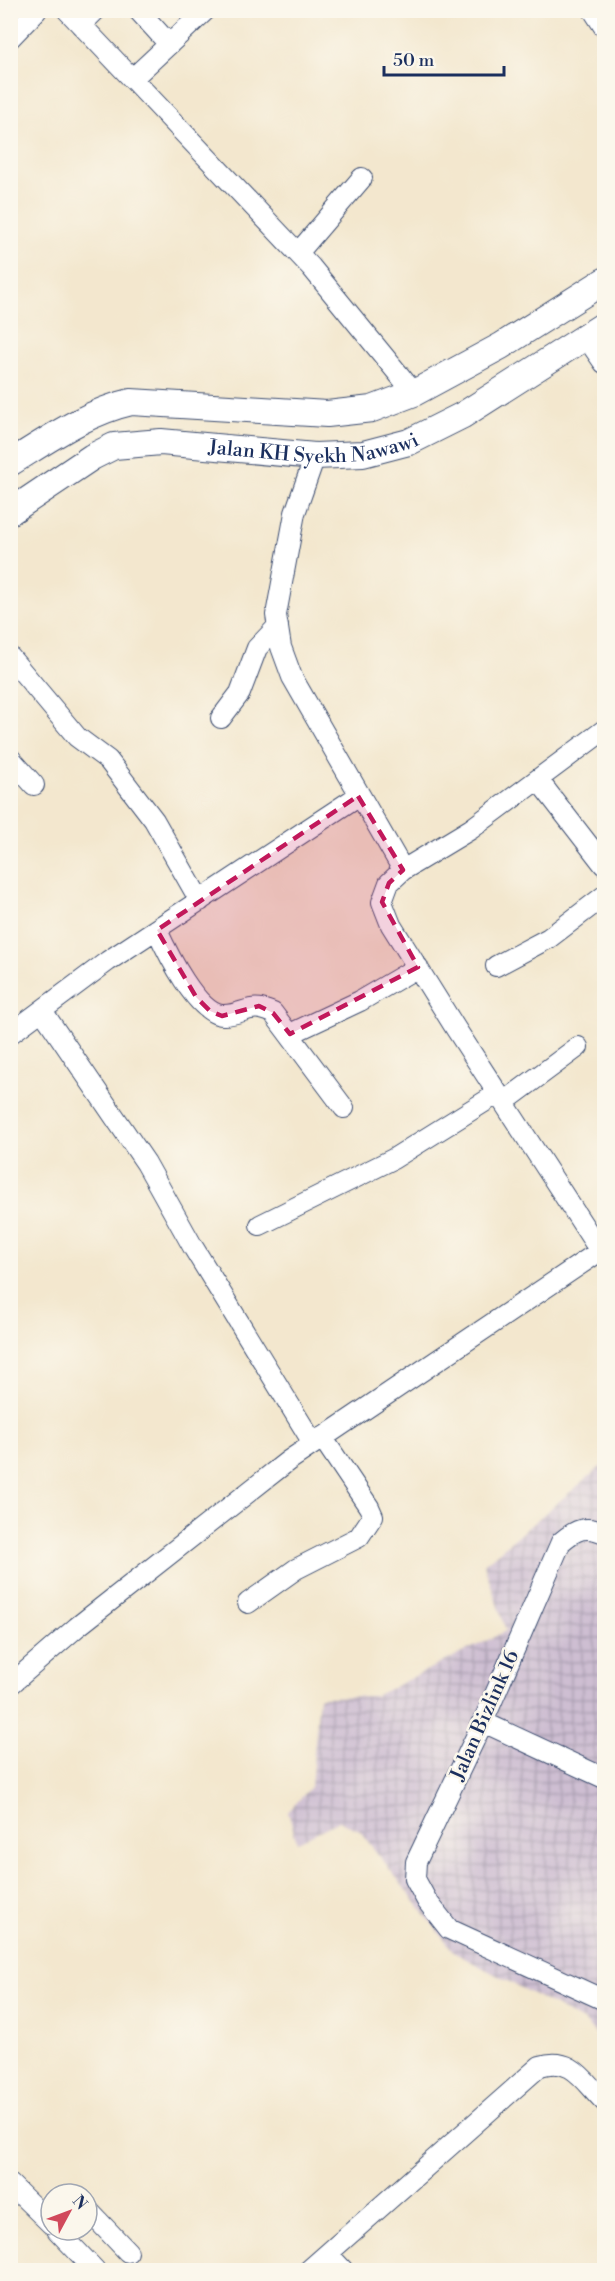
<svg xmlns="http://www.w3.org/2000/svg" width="615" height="2281" font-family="'Libre Bodoni',serif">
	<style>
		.industrial { fill: url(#industrial-grid) }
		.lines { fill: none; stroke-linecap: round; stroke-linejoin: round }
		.minor-casing { stroke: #3b4b6f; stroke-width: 22 }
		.major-casing { stroke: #3b4b6f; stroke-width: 28 }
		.minor { stroke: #fff; stroke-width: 20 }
		.major { stroke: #fff; stroke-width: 26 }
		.marked { fill: #c2185b; fill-opacity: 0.2; stroke: #c2185b; stroke-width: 4.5; stroke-dasharray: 12 8; stroke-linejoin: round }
		.labels { text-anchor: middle; stroke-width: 5; stroke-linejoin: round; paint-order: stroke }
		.street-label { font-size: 20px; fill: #1b2f5e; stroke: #fbf7ec }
	</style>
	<defs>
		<pattern id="industrial-grid" width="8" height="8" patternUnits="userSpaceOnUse" patternTransform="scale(1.5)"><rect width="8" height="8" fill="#cebed2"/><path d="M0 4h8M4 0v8" fill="none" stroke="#a69bae"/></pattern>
	</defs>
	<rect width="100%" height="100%" fill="#fbf7ec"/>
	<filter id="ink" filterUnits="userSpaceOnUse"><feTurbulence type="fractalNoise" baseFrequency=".0167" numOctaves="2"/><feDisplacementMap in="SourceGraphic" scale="12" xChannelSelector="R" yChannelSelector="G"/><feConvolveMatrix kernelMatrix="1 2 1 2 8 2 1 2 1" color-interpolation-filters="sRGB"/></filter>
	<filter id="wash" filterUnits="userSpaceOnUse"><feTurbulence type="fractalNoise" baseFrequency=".008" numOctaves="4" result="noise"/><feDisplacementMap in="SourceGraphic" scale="24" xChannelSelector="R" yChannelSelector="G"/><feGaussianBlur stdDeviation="1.35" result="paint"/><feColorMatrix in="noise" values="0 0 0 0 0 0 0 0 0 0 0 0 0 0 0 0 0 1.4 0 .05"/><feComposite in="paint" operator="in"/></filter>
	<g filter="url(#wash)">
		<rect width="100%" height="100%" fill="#f3e7ce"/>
		<path class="industrial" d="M 604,1464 L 604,2043 L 585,2022 L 455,1953 L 359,1830 L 339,1821 L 297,1842 L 288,1812 L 311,1787 L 319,1697 L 375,1696 L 506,1631 L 484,1564 Z"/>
	</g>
	<g filter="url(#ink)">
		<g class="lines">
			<defs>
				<path id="minor" d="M 67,10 L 311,267 L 414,393
					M 138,10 L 168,43
					M 593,10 L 604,27
					M 81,25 L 96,10
					M 10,38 L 37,10
					M 133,78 L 206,10
					M 298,253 L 362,178
					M 586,337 L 604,363
					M 315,456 L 295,513 L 276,615 L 281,647 L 292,677 L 403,870
					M 10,657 L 77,737 L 108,760 L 154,820 L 200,901
					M 221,718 L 240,693 L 257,648 L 278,626
					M 10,758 L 34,785
					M 539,781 L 604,865
					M 157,930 C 166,950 198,1017 224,1015 C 246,1014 250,1002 273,1013 L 344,1108
					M 496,966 L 549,938 L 604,896
					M 43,1012 L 146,1163 L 193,1247 L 313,1443
					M 10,1034 L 108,961 L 358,796
					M 290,1034 L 360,1001 L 418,967
					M 504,1102 L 578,1047
					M 260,1225 L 393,1159 L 497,1094
					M 604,1533 C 586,1525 576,1529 561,1542 L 483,1722 L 416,1862 L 415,1879 L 427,1901 L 449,1929 L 604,2000
					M 248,1603 L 296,1569 L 359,1537 L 373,1516 L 369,1507 L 322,1437
					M 10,1685 L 77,1627 L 288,1461 L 600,1251 L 456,1029 L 391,925 L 382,902 L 389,883 L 403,870 L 471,829 L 604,730
					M 483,1722 L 604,1778
					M 10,2184 L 51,2224
					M 87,2209 L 128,2252
					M 57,2230 L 95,2270
					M 328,2254 L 343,2270
					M 309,2270 L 540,2066 C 572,2056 583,2080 604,2101"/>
				<g id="major">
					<path d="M 10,463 C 49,439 87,412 131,402 L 327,414 L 372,409 L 414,393 L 501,346 L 604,281"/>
					<path id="s1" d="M 10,512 L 92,457 L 114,446 L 161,442 L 315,456 L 363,454 L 409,442 L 463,415 L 604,325"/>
				</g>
			</defs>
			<use href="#minor" class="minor-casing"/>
			<use href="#major" class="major-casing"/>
			<use href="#minor" class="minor"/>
			<use href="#major" class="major"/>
		</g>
	</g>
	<path class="marked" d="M 358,796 L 403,870 L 389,883 L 382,902 L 418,967 L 290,1034 L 273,1013 L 259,1006 L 222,1016 L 210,1011 L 196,997 L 157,930 Z"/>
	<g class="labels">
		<g class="street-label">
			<text dy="7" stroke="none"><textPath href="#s1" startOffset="324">Jalan KH Syekh Nawawi</textPath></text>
			<text transform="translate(484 1715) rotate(-66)" y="7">Jalan Bizlink 16</text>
		</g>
	</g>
	<rect width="615" height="2281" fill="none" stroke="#fbf7ec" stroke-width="36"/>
	<g transform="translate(69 2212) rotate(49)"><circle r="28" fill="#fbf7ec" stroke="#a1a7b3" stroke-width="1.5"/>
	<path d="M0-4.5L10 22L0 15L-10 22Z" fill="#d1495b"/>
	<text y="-9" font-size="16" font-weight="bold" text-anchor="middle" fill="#1b2f5e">N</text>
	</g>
	<path d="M384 66v9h120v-9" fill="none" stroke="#1b2f5e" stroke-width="3"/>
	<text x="393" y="66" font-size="18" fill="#1b2f5e" stroke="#fbf7ec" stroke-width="4.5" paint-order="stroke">50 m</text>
</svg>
